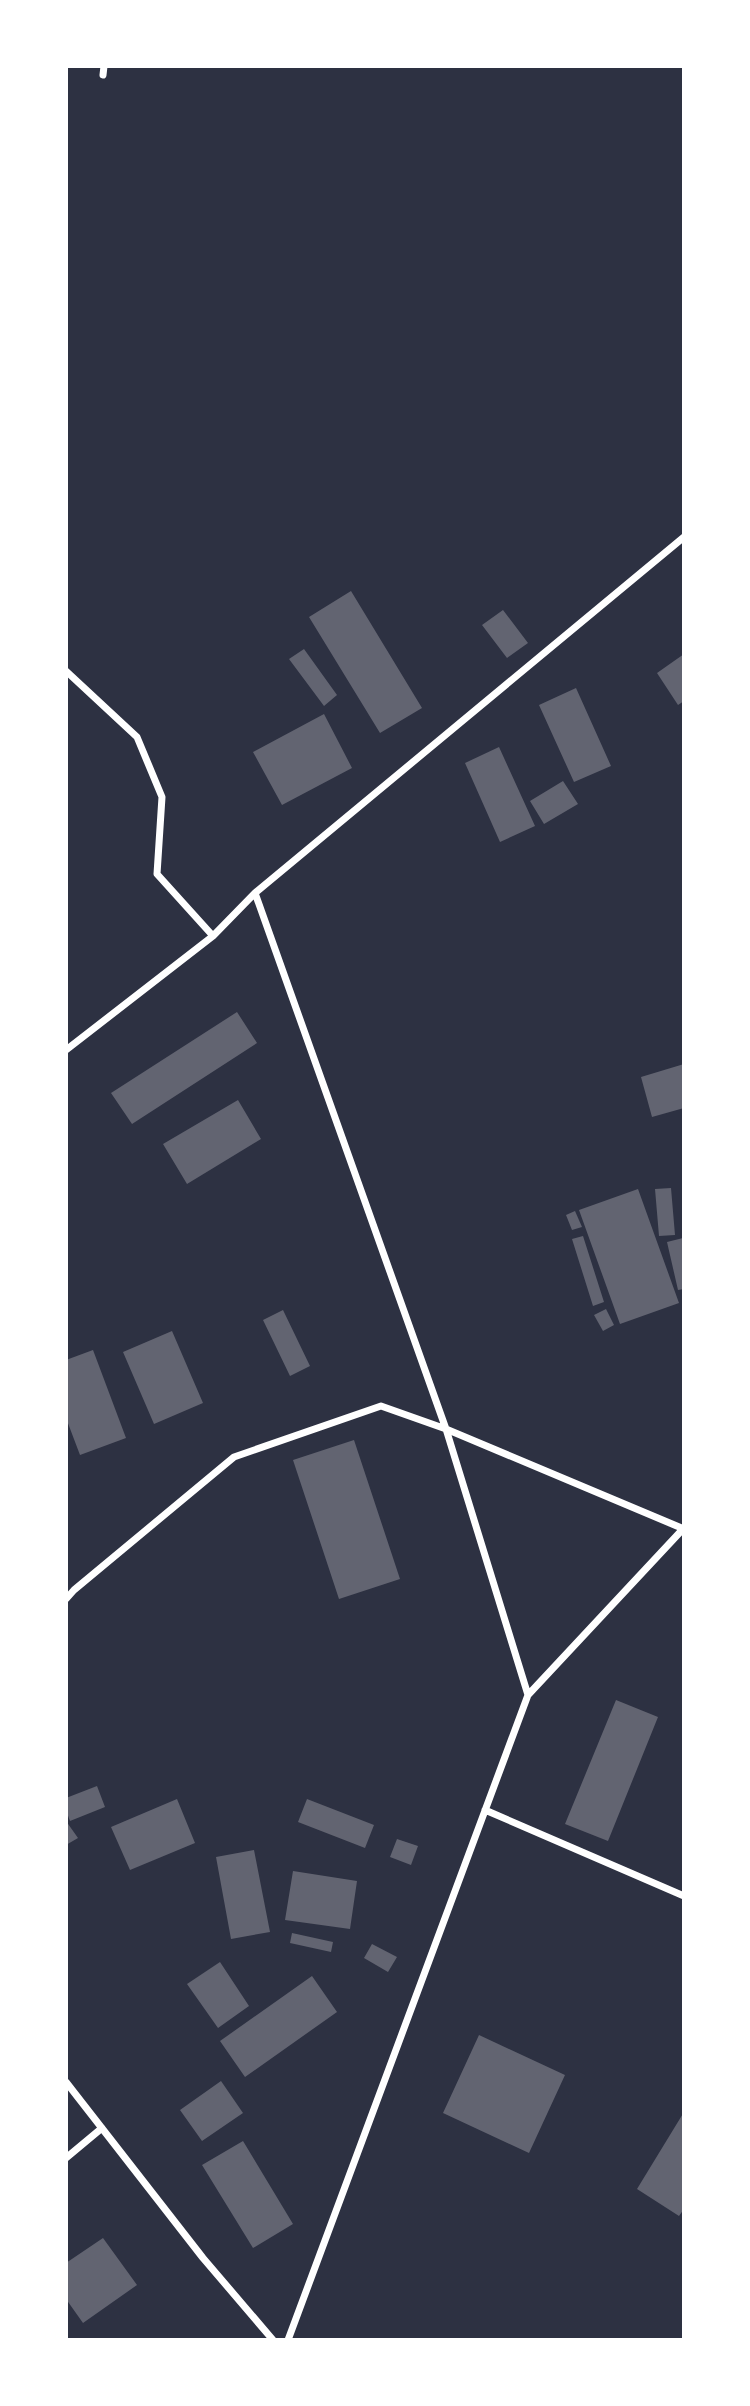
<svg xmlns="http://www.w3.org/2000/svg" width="750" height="2406" font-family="Manrope,sans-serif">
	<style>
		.building { fill: #626471 }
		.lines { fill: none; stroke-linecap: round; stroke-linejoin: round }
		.minor { stroke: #fff; stroke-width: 7 }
	</style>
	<rect width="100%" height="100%" fill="#2d3142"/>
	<path class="building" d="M 351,591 L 422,708 L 380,733 L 309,617 Z
		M 503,610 L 528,643 L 507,658 L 482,625 Z
		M 304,649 L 337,695 L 324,706 L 289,659 Z
		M 684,654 L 684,701 L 678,705 L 657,673 Z
		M 576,688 L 611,766 L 574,782 L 539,705 Z
		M 324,714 L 352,768 L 282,805 L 253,752 Z
		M 499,747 L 535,826 L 500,842 L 465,763 Z
		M 563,781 L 578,804 L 544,824 L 530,801 Z
		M 237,1012 L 257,1043 L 132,1124 L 111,1093 Z
		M 684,1064 L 684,1108 L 652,1117 L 641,1077 Z
		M 238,1100 L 261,1139 L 187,1184 L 163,1144 Z
		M 671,1188 L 675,1235 L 659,1236 L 655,1189 Z
		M 638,1189 L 679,1303 L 620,1324 L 579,1210 Z
		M 575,1211 L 582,1227 L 572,1230 L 566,1215 Z
		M 583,1236 L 604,1302 L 593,1306 L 572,1239 Z
		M 683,1238 L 684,1289 L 678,1290 L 667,1242 Z
		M 606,1309 L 614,1325 L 603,1331 L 594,1315 Z
		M 283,1310 L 310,1366 L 290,1376 L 263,1320 Z
		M 172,1331 L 203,1403 L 154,1424 L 123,1352 Z
		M 93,1350 L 126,1438 L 80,1455 L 66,1418 L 66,1360 Z
		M 354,1440 L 400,1579 L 339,1599 L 293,1460 Z
		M 616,1700 L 658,1717 L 608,1841 L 565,1824 Z
		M 97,1786 L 105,1807 L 70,1821 L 66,1810 L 66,1798 Z
		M 177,1799 L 195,1843 L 130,1870 L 111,1827 Z
		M 307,1799 L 374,1825 L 365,1848 L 298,1822 Z
		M 66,1821 L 78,1838 L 66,1845 Z
		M 397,1839 L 418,1846 L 411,1865 L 390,1857 Z
		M 254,1850 L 270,1932 L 231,1939 L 216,1857 Z
		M 293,1871 L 357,1881 L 350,1929 L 285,1920 Z
		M 292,1933 L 333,1942 L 331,1952 L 290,1943 Z
		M 372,1944 L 397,1957 L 388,1972 L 364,1958 Z
		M 220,1962 L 249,2006 L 218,2028 L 187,1984 Z
		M 312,1976 L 337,2012 L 245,2077 L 220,2041 Z
		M 479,2035 L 565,2075 L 529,2153 L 443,2113 Z
		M 221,2081 L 243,2113 L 202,2141 L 180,2110 Z
		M 684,2112 L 684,2209 L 679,2216 L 637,2189 Z
		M 243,2141 L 293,2224 L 253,2248 L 202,2165 Z
		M 103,2238 L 137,2285 L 83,2323 L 66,2299 L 66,2263 Z"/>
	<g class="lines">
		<path class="minor" d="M 103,75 L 104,66
			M 66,671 L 137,737 L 162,797 L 157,874 L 213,936
			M 255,893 L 446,1429 L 528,1695
			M 66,1050 L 213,936 L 255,893 L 684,537
			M 66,1599 L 74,1590 L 234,1457 L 381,1406 L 446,1429 L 684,1529
			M 485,1810 L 684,1896
			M 66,2082 L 203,2258 L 273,2340
			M 66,2158 L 102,2128
			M 288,2340 L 528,1695 L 683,1529"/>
	</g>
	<rect width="750" height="2406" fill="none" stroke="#ffffff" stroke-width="136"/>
</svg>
